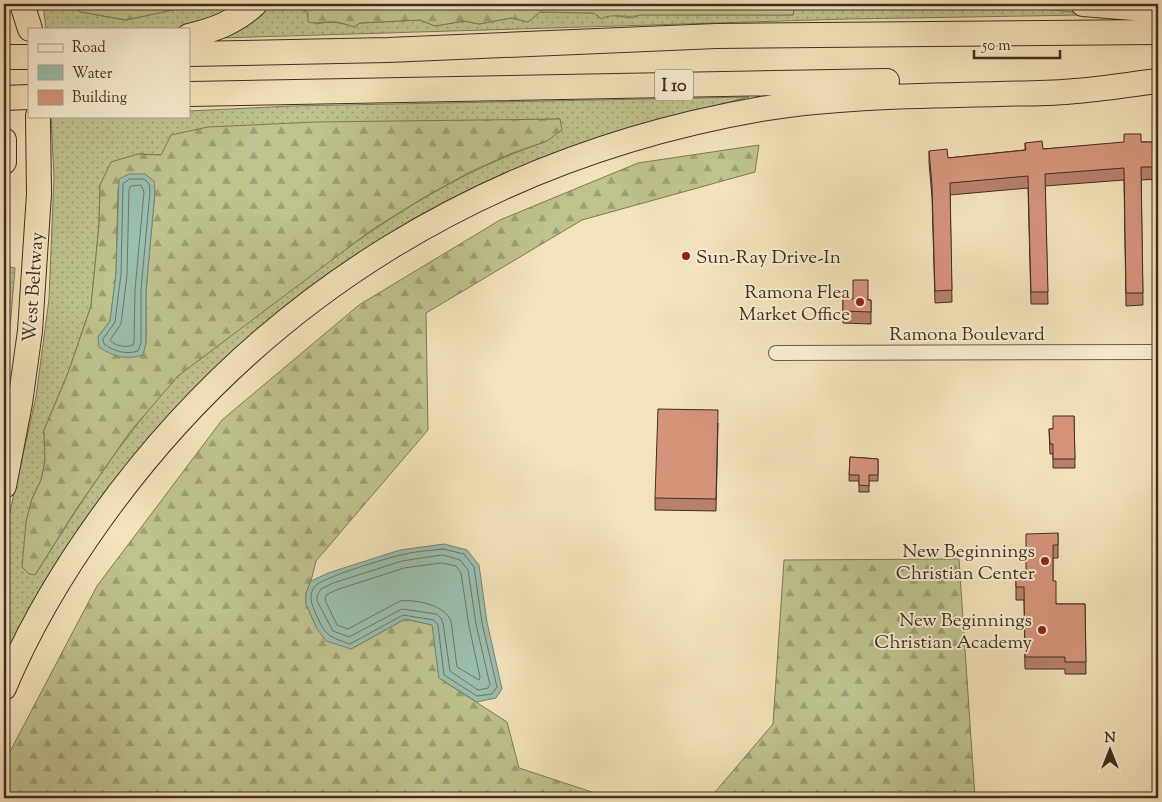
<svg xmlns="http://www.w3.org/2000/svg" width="1162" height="802" font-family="'Sorts Mill Goudy',serif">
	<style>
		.grass { fill: url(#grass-dots); stroke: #807856; fill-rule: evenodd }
		.forest { fill: url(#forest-firs); stroke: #807856; fill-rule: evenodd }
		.water { fill: #9bbeae; stroke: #778475 }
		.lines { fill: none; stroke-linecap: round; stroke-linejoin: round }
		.shore { stroke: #6e7667; stroke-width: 1 }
		.street-casing { stroke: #6e5b46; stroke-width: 16 }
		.highway-casing { stroke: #412e20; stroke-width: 26 }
		.street { stroke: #f7ecd2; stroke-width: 14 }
		.highway { stroke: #f3e2ba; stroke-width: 24 }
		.wall { fill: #b87f6a; stroke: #412e20 }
		.building { fill: #d6947b; stroke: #412e20 }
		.poi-dot { fill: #8f2418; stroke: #f7ecd2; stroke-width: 2 }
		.labels { text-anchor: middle; stroke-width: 4; stroke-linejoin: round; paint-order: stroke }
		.shield { fill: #f7ecd2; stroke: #786755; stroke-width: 1 }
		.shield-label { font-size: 18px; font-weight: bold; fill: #412e20 }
		.poi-label { font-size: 19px; fill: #412e20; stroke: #f7ecd2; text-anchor: end }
		.street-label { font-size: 19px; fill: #412e20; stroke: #f7ecd2 }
	</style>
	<defs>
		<pattern id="grass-dots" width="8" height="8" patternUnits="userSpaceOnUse" patternTransform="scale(1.25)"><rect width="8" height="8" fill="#bec28d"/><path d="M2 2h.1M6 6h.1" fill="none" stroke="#9c9e73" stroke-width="1.8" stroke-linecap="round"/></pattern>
		<pattern id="forest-firs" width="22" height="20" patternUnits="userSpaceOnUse" patternTransform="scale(1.25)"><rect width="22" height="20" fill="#bec28d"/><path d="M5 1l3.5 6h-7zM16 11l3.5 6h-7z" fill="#9c9e73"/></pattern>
	</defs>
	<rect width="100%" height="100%" fill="#f3e2ba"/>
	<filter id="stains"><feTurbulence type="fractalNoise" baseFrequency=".004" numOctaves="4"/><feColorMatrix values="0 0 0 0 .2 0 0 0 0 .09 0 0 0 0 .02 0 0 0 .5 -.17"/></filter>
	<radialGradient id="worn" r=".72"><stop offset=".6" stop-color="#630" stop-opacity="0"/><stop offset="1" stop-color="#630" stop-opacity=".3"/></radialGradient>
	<path class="grass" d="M 43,4 L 66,4 L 81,12 L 126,20 L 200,4 L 246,4 L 187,29 L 46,29 Z
		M 264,4 L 298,4 L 316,24 C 330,21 340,22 354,27 L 360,23 L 420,20 L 435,26 L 464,21 L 479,24 L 511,18 L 528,22 L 540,12 L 595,13 L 632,18 L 640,15 L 793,15 L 795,4 L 990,4 L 1084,13 L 1084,15 L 848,19 L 220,38 Z
		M 749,97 L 638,125 L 586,143 L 501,177 L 414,220 L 376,245 L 222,365 L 4,666 L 4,538 L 36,397 L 49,299 L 54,177 L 51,117 L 189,116 L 189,111 L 291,106 ZM 560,119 L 547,141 C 433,180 348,246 254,318 C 237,331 220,344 203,357 C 194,364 184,370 176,378 C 121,439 79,505 35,575 L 26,522 L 32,499 L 41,480 L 45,462 L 44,430 L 68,373 L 91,306 L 99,225 L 100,185 L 138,154 L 161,155 L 515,120 Z
		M 4,266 L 15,268 L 8,352 L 4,379 Z"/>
	<path class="forest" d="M 66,4 L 200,4 L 126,20 L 81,12 Z
		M 298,4 L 461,4 L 471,7 L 486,4 L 795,4 L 793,15 L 640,15 C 627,19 613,12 601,19 L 594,13 L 540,12 L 528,22 L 511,18 L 479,24 L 464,21 L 435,26 L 420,20 L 360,23 L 354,27 C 345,24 338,21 329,22 C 320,22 316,24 308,22 L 308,13 Z
		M 560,119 L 562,130 L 547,141 L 510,154 L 470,172 L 423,198 L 373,229 L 178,376 L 130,432 L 77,508 L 35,575 L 29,574 L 22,567 L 26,522 L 32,499 L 41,480 L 45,462 L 44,430 L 68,373 L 91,306 L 99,225 L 100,185 L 111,162 L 138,154 L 161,155 L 171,135 L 208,127 L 316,122 ZM 118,189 L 155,191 L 146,291 L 146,343 L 98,337 L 110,321 L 116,274 Z
		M 759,145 L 755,172 L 582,220 L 426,313 L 428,430 L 316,561 L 311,581 L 306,593 L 306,604 L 317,629 L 351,649 L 405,619 L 433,625 L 439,678 L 507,722 L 519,768 L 610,798 L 4,798 L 4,763 L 97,586 L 222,420 L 359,305 L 500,220 L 638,163 Z
		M 959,559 L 975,798 L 710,798 L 773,724 L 784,560 Z"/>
	<path class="water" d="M 129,174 L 145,174 L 154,181 L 155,191 L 146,291 L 146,343 L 143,355 C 125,360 114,357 99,347 L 98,337 L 110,321 L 116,274 L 119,179 Z
		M 444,544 L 467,550 L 479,565 L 487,622 L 502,689 L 496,698 L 477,702 L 439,678 L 432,625 L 405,619 L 351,649 L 326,641 L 317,629 L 306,604 L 306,593 L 311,581 L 328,573 L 400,550 Z"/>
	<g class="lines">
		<path class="shore" d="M 130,179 L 144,179 L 149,184 L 150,191 L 141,290 L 141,342 L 138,351 C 126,355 114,351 104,344 L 103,339 L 115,322 L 121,274 L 123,184 Z
			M 131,186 L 141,185 L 144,192 L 135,290 L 134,342 L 133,345 C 126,348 115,346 110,340 L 121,324 L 127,275 L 129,190 Z
			M 443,549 L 464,554 L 474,567 L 482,623 L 497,687 L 492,694 L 477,696 L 444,675 L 438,625 L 434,620 L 403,615 L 350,644 C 326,636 325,634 315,612 C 311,603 309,595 314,587 C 320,578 387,558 401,555 C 415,551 429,551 443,549 Z
			M 443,555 L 460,560 L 468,570 L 476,624 L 490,685 L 488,688 L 478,690 L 450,671 L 443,623 L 441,618 L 436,614 L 402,609 L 349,637 L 333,631 L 317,601 L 317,596 L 321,589 L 333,583 L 402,561 Z
			M 442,563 L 456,566 L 461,573 L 469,626 L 480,677 L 479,680 L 457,667 L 451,621 C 445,605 415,599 400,601 L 348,629 L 337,625 L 325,600 L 326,595 L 336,590 L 404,568 Z"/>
		<defs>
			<path id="street" d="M 776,353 L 1158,352"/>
			<path id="highway" d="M 22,4 L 30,29
				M 1083,4 L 1158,10
				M 189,36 C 214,30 236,22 255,4
				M 189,54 L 388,50 L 716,36 L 1158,32
				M 4,57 L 29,57
				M 189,94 L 887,81
				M 4,98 L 29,97
				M 4,140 L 4,162
				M 4,486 L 20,403 L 30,331 L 39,194 L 38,116
				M 4,688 C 29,628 63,571 101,518 C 261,295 491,156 761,109 C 839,96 919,96 998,94 C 1024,93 1050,94 1075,91 C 1103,89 1131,84 1158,81"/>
		</defs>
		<use href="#street" class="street-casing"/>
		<use href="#highway" class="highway-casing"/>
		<use href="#street" class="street"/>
		<use href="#highway" class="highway"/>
	</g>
	<path class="wall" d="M 1141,142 L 1158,142 L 1158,179 L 1141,180 L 1143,305 L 1126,306 L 1124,180 L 1045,186 L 1048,304 L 1031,304 L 1028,188 L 950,195 L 952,302 L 935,303 L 932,197 L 929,163 L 929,151 L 948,158 L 1025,150 L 1025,143 L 1043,149 Z
		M 843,299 L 871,300 L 871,324 L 843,323 Z
		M 1074,416 L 1075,468 L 1053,468 L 1053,454 L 1050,454 L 1049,429 L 1053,429 Z
		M 718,423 L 716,511 L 655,510 L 655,498 Z
		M 850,457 L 878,459 L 878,481 L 869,481 L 869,492 L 859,492 L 859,481 L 849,481 Z
		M 1058,533 L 1058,558 L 1053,558 L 1053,581 L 1056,604 L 1085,604 L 1086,674 L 1065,674 L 1065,669 L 1025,669 L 1024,600 L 1016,600 L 1016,575 L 1026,575 Z"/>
	<path class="building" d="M 1124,134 L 1141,134 L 1141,142 L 1158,142 L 1158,167 L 1141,167 L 1143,293 L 1126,293 L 1124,168 L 1045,174 L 1048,292 L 1031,292 L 1028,176 L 950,183 L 952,290 L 935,291 L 932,185 L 929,151 L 947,149 L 948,158 L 1026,150 L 1025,143 L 1042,141 L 1043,149 L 1124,142 Z
		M 853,280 L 868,280 L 868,300 L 871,300 L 871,312 L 843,311 L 843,299 L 853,299 Z
		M 658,409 L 718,410 L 716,499 L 655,498 Z
		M 1053,416 L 1074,416 L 1075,459 L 1053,459 L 1053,444 L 1050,444 L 1049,429 L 1053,429 Z
		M 850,457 L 878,459 L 878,475 L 869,475 L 869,486 L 859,485 L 859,475 L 849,475 Z
		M 1058,533 L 1058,545 L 1053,545 L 1053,581 L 1056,581 L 1056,604 L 1085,604 L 1086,662 L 1065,662 L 1065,657 L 1025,657 L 1024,587 L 1016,587 L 1016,575 L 1026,575 L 1026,534 Z"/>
	<g class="poi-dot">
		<circle cx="686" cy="256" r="5"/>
		<circle cx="860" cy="302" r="5"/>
		<circle cx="1045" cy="561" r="5"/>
		<circle cx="1042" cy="630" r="5"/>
	</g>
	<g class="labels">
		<rect class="shield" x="655" y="69.5" width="38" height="31" rx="4"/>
		<g class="shield-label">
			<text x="674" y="91">I 10</text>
		</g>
		<g class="poi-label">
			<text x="696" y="263" text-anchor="start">Sun-Ray Drive-In</text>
			<text x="850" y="298">Ramona Flea<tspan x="850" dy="22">Market Office</tspan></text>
			<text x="1035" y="557">New Beginnings<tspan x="1035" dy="22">Christian Center</tspan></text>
			<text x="1032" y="626">New Beginnings<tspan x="1032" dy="22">Christian Academy</tspan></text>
		</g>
		<g class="street-label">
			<text transform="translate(32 287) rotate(-86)" y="7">West Beltway</text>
			<text x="967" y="340">Ramona Boulevard</text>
		</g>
	</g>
	<rect width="1162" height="802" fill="none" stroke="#f3e2ba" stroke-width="20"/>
	<rect x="5" y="5" width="1152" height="792" fill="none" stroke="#412e20" stroke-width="2.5"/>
	<rect x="10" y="10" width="1142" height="782" fill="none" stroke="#412e20"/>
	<rect x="28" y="28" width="162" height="90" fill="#f7ecd2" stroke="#aea08b"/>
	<rect x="38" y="44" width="25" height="8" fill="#f7ecd2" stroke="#aea08b"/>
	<text x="72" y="52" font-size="15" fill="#412e20">Road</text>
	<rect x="38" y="65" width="25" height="15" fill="#9bbeae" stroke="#aea08b"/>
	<text x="72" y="78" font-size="15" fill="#412e20">Water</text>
	<rect x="38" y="90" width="25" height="15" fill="#d6947b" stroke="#aea08b"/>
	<text x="72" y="102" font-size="15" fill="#412e20">Building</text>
	<g transform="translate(1110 750)" stroke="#f7ecd2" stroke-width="4" paint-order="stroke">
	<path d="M0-4L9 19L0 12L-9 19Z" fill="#412e20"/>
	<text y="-8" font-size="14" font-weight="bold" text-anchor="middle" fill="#412e20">N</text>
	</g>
	<path d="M974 50v8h86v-8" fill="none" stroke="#412e20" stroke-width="2.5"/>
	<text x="982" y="50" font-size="15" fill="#412e20" stroke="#f7ecd2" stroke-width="4" paint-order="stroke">50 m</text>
	<rect width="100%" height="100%" filter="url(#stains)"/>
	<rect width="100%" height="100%" fill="url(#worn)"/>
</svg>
